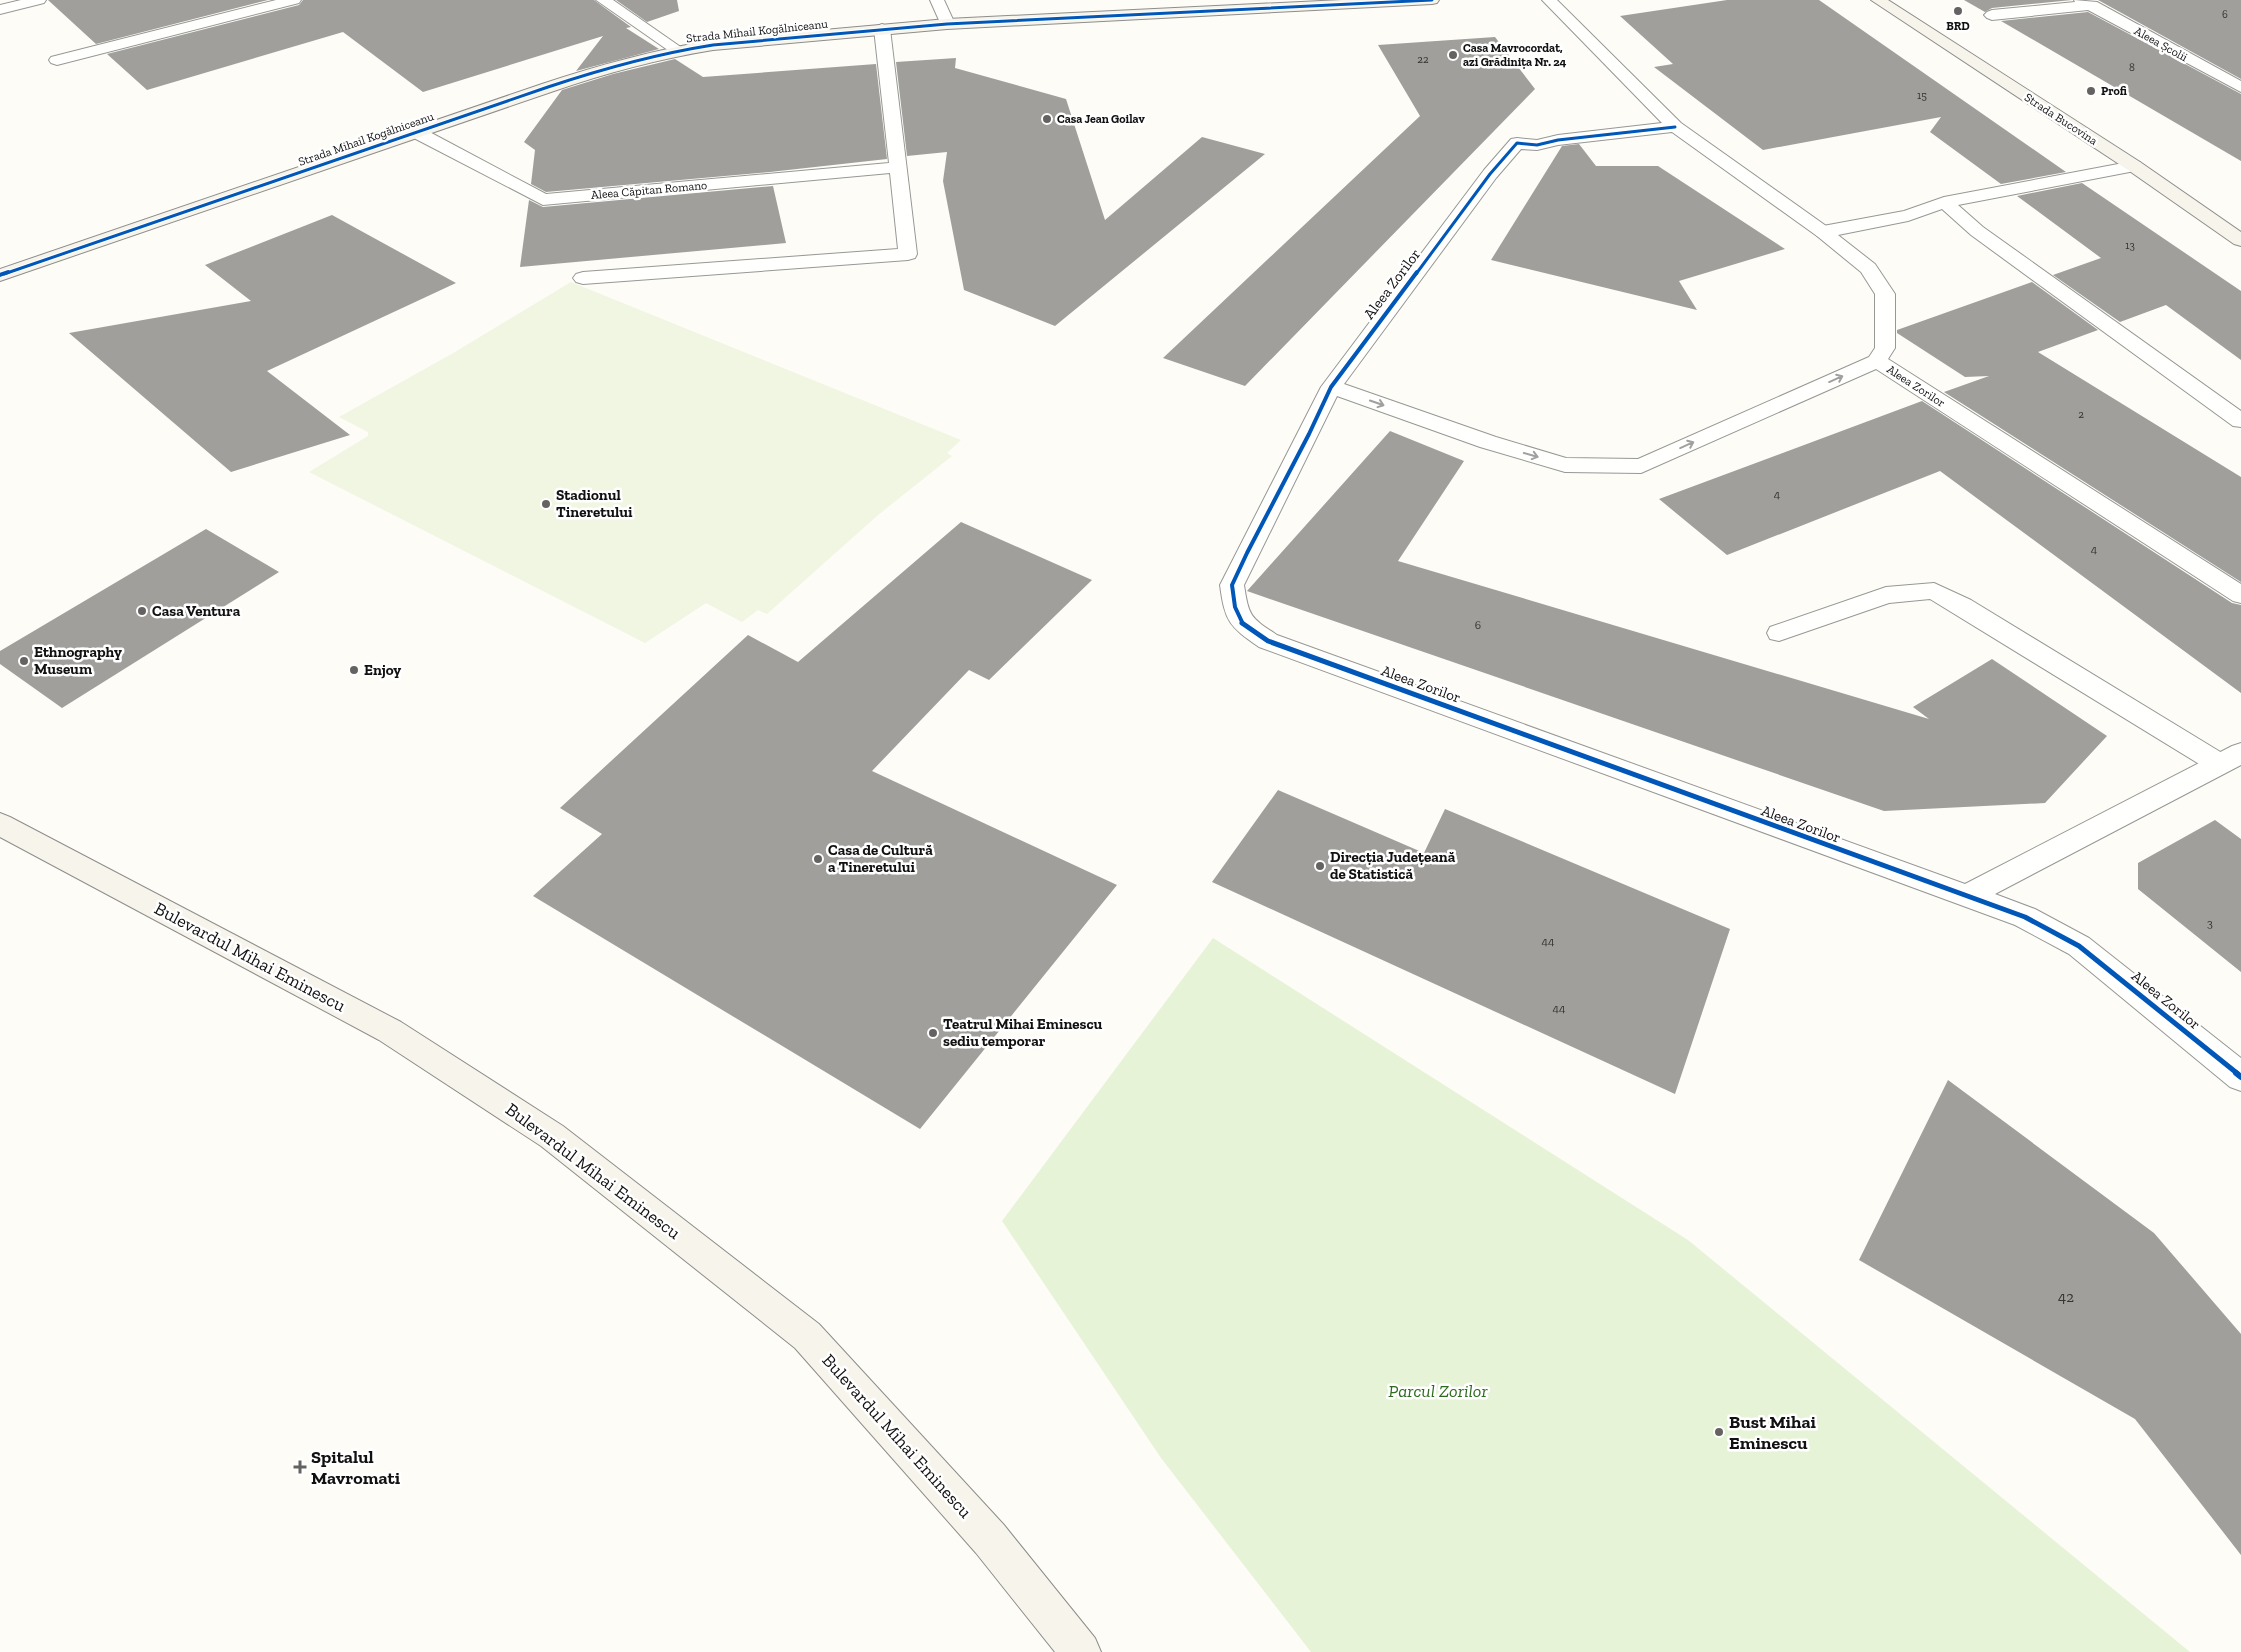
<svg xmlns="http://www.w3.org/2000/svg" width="2241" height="1652" font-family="'Zilla Slab',serif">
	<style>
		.green { fill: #e7f3d7 }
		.pitch { fill: #f0f6e1 }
		.building { fill: #a19f9c }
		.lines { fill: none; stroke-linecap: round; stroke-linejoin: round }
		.lane-casing { stroke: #979795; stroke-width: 2 }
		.street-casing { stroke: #979795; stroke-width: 2 }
		.secondary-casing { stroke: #8e8d8b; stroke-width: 2 }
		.lane { fill: #fffffe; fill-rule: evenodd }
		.street { fill: #fffffe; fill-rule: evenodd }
		.secondary { fill: #f6f4eb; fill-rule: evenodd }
		.cycleway-far3-casing { stroke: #fff; stroke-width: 5 }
		.cycleway-far2-casing { stroke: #fff; stroke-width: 6 }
		.cycleway-far1-casing { stroke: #fff; stroke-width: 8 }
		.cycleway-casing { stroke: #fff; stroke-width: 9 }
		.cycleway-far3 { stroke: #0057b8; stroke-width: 3 }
		.cycleway-far2 { stroke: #0057b8; stroke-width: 4 }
		.cycleway-far1 { stroke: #0057b8; stroke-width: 5 }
		.cycleway { stroke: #0057b8; stroke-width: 6 }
		.oneway { stroke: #a0a09f }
		.poi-dot { fill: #646362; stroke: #fff; stroke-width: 2 }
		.labels { text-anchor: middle; stroke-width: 5; stroke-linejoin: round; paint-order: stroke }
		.far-number-label { font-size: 11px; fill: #353434 }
		.far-poi-label { font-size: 12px; font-weight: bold; fill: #111; stroke: #fff; text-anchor: start }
		.far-street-label { font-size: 12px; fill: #111; stroke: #fff }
		.number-label { font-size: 12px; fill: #353434 }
		.street-label { font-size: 15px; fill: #111; stroke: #fff }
		.poi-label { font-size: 15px; font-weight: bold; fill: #111; stroke: #fff; text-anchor: start }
		.near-number-label { font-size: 15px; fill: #353434 }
		.near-street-label { font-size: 18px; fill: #111; stroke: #fff }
		.near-park-label { font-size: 18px; font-style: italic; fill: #2f6b1f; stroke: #fff }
		.near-poi-label { font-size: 18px; font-weight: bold; fill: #111; stroke: #fff; text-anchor: start }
	</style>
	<rect width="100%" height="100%" fill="#fdfcf7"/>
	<path class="green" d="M 1213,938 L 1688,1240 L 2190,1652 L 1311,1652 L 1161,1458 L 1002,1221 Z"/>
	<path class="pitch" d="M 571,282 L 961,440 L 947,453 L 952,456 L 878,515 L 767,614 L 758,610 L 742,622 L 706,603 L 645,643 L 309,472 L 368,436 L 368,432 L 339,417 L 455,352 Z"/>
	<path class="building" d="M 48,0 L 268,0 L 96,44 Z
		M 303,0 L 594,0 L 631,27 L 626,28 L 659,49 L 576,71 L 603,36 L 423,92 L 343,32 L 147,90 L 107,54 L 299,5 Z
		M 616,0 L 677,0 L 679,11 L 647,22 Z
		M 1727,0 L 1819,0 L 2066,172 L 2001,184 L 1930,132 L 1941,117 L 1763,150 L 1654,67 L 1673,64 L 1620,16 Z
		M 1964,0 L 2072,0 L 1992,8 L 1985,12 Z
		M 2096,0 L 2241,0 L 2241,79 L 2098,0 Z
		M 2088,12 L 2241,94 L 2241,161 L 2001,21 Z
		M 1495,37 L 1535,89 L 1245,386 L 1163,358 L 1420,116 L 1378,45 Z
		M 956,58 L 955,68 L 1066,99 L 1105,220 L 1202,137 L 1265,154 L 1055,326 L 964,290 L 943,181 L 947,152 L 907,156 L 896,62 Z
		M 675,59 L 703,77 L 876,64 L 887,159 L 770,172 L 546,192 L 531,184 L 535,150 L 524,142 L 562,90 L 613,74 Z
		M 1579,144 L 1596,166 L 1658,166 L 1785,249 L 1679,281 L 1697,310 L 1491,260 L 1562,146 Z
		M 2082,183 L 2241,291 L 2241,360 L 2166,305 L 2120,322 L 2053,275 L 2101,258 L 2017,196 Z
		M 773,186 L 786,243 L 520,267 L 529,200 L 543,207 Z
		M 332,215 L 456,283 L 267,371 L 350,435 L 231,472 L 69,333 L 251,301 L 205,265 Z
		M 2032,282 L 2098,330 L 2038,352 L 2241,477 L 2241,582 L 1944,392 L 1989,376 L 1965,377 L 1897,333 L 1897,330 Z
		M 1922,401 L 2232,603 L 2241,605 L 2241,693 L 1940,471 L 1727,555 L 1659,499 Z
		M 1390,431 L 1464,461 L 1398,561 L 1929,719 L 1913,707 L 1992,659 L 2107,736 L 2045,803 L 1884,811 L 1247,591 Z
		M 961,522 L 1092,580 L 989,680 L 969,670 L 872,771 L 1117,885 L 920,1129 L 533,896 L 602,834 L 560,808 L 748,635 L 798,662 Z
		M 206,529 L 279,572 L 62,708 L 0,664 L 0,651 Z
		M 1278,790 L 1424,853 L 1445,809 L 1730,929 L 1675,1094 L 1212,882 Z
		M 2215,820 L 2241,839 L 2241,972 L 2138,889 L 2138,863 Z
		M 1948,1080 L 2154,1233 L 2241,1334 L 2241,1555 L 2135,1419 L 1859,1260 Z"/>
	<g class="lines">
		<defs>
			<path id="lane" d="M 21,0 L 46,0 L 44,3 L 0,14 L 0,5 Z
				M 930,0 L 944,0 L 955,24 L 952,27 L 942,27 Z
				M 2134,161 L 2140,162 L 2143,166 L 2140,170 L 1958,205 L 1983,227 L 2241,411 L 2241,427 L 2233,426 L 1971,235 L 1942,209 L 1908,221 L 1823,238 L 1817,236 L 1814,232 L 1817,228 L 1823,226 L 1904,211 L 1944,197 Z
				M 1934,583 L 1971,600 L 2227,756 L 2231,763 L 2227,770 L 2218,773 L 2209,770 L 1930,599 L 1889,603 L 1779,641 L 1770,639 L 1767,633 L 1770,627 L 1886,587 Z"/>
			<path id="street" d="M 276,0 L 301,0 L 299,3 L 57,65 L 51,63 L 49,60 L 51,57 Z
				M 596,0 L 613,0 L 685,50 L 682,53 L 672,53 Z
				M 1542,0 L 1557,0 L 1681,123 L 1829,228 L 1875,264 L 1895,294 L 1895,348 L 1888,359 L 2241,584 L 2241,603 L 2233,601 L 1876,369 L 1641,473 L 1565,472 L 1480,447 L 1337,396 L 1244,585 C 1249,617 1250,617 1277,635 L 1965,884 L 2232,746 L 2241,743 L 2241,765 L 1995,894 L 2035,909 L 2089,938 L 2241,1058 L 2241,1091 L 2230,1087 L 2069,954 L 2015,925 L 1259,647 C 1229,626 1225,622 1220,585 L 1321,387 L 1484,170 L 1511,139 L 1517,138 L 1537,140 L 1558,135 L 1662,123 ZM 1672,132 L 1817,236 L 1861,272 L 1875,294 L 1875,348 L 1869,357 L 1638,459 L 1566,458 L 1496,437 L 1344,384 L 1496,178 L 1521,149 L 1537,150 L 1558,145 Z
				M 2074,0 L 2097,2 L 2241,81 L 2241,92 L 2088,10 L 1992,20 L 1987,18 L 1984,15 L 1987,12 L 1992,10 L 2075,2 Z
				M 882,24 L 887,26 L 890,29 L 917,254 L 915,258 L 908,260 L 583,284 L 576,282 L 573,278 L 576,274 L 583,272 L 898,249 L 890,173 L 543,205 L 410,136 L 408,132 L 410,128 L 422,128 L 546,194 L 889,163 L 874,29 L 877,26 Z"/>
			<path id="secondary" d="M 1342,0 L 1439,0 L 1437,3 L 1432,4 L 947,29 L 713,50 C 658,59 606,73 554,91 L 0,281 L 0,269 L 542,84 C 599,65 655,50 713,40 L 947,19 Z
				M 1871,0 L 1888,0 L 2140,162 L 2241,232 L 2241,246 L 2234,244 L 2128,170 Z
				M 0,813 L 10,817 L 401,1022 L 563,1126 L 819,1324 L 1004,1525 L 1095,1638 L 1101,1652 L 1055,1652 L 976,1553 L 795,1348 L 541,1146 L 379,1040 L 0,837 Z"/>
		</defs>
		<use href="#lane" class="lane-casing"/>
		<use href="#street" class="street-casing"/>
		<use href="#secondary" class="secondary-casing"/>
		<use href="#lane" class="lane"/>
		<use href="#street" class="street"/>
		<use href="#secondary" class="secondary"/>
		<defs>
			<path id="cycleway-far3" d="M 4,274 L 548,87 C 602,69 656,54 713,45 L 947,24 L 1432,0
				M 1416,274 L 1490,174 L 1517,143 L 1537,145 L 1558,140 L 1675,127"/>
			<path id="cycleway-far2" d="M 0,275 L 8,272
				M 1243,624 L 1235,607 L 1232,585 L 1247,553 L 1309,434 L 1331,387 L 1417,272"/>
			<path id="cycleway-far1" d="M 1242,623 L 1268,641 L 2025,917 L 2079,946 L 2238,1074"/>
			<path id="cycleway" d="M 2236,1073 L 2241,1077"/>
		</defs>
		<use href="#cycleway-far3" class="cycleway-far3-casing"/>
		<use href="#cycleway-far2" class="cycleway-far2-casing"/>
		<use href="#cycleway-far1" class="cycleway-far1-casing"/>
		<use href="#cycleway" class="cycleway-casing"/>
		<use href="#cycleway-far3" class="cycleway-far3"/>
		<use href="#cycleway-far2" class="cycleway-far2"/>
		<use href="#cycleway-far1" class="cycleway-far1"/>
		<use href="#cycleway" class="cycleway"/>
	</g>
	<defs><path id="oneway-shaft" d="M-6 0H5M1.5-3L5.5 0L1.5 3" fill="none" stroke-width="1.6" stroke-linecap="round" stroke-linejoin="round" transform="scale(1.25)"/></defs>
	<g class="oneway">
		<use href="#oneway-shaft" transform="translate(1836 379) rotate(-24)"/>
		<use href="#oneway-shaft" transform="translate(1377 403) rotate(19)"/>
		<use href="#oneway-shaft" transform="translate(1687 445) rotate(-24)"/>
		<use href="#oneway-shaft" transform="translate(1531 455) rotate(16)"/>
	</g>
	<g class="poi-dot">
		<circle cx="1958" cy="11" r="5"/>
		<circle cx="1453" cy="55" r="5"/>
		<circle cx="2091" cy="91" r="5"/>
		<circle cx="1047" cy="119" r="5"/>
		<circle cx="546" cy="504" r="5"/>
		<circle cx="142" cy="611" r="5"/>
		<circle cx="24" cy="661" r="5"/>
		<circle cx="354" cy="670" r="5"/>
		<circle cx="818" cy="859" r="5"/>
		<circle cx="1320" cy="866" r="5"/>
		<circle cx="933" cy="1033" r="5"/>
		<circle cx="1719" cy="1432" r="5"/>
		<path d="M297.5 1459.5h5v5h5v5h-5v5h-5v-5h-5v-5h5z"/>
	</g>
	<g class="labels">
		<g class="far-number-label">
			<text x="2225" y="18">6</text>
			<text x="1423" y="63">22</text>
			<text x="2132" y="71">8</text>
			<text x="1922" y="99">15</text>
			<text x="2130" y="249">13</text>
			<text x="2081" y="418">2</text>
		</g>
		<g class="far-poi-label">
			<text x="1958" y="30" text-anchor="middle">BRD</text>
			<text x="1463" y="52">Casa Mavrocordat,<tspan x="1463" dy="14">azi Grădinița Nr. 24</tspan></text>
			<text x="2101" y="95">Profi</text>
			<text x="1057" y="123">Casa Jean Goilav</text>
		</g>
		<g class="far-street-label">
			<text transform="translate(757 31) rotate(-6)" y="4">Strada Mihail Kogălniceanu</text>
			<text transform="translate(2161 44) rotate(29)" y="4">Aleea Școlii</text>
			<text transform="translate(2061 119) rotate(33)" y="4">Strada Bucovina</text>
			<text transform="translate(366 139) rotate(-19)" y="4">Strada Mihail Kogălniceanu</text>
			<text transform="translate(649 190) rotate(-5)" y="4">Aleea Căpitan Romano</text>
			<text transform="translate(1916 386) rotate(33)" y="4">Aleea Zorilor</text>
		</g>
		<g class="number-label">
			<text x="1777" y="498">4</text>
			<text x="2094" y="553">4</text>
			<text x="1478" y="629">6</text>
			<text x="2210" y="927">3</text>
			<text x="1548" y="945">44</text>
			<text x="1559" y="1012">44</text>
		</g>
		<g class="street-label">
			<text transform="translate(1392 284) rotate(-53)" y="5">Aleea Zorilor</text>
			<text transform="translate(1421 684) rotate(20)" y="5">Aleea Zorilor</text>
			<text transform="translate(1801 824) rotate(20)" y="5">Aleea Zorilor</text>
			<text transform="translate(2166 1000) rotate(39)" y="5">Aleea Zorilor</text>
		</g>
		<g class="poi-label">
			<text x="556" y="500">Stadionul<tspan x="556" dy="17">Tineretului</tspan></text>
			<text x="152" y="616">Casa Ventura</text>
			<text x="34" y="657">Ethnography<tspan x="34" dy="17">Museum</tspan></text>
			<text x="364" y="675">Enjoy</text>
			<text x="828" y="855">Casa de Cultură<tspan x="828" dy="17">a Tineretului</tspan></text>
			<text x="1330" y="862">Direcția Județeană<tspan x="1330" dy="17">de Statistică</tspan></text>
			<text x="943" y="1029">Teatrul Mihai Eminescu<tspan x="943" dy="17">sediu temporar</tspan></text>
		</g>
		<g class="near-number-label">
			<text x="2066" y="1302">42</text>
		</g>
		<g class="near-street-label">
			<text transform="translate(250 957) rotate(28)" y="6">Bulevardul Mihai Eminescu</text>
			<text transform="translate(593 1171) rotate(37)" y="6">Bulevardul Mihai Eminescu</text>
			<text transform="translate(897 1436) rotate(48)" y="6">Bulevardul Mihai Eminescu</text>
		</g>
		<g class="near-park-label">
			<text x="1438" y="1397">Parcul Zorilor</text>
		</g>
		<g class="near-poi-label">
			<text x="1729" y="1428">Bust Mihai<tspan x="1729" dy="21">Eminescu</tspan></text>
			<text x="311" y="1463">Spitalul<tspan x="311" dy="21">Mavromati</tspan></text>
		</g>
	</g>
</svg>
